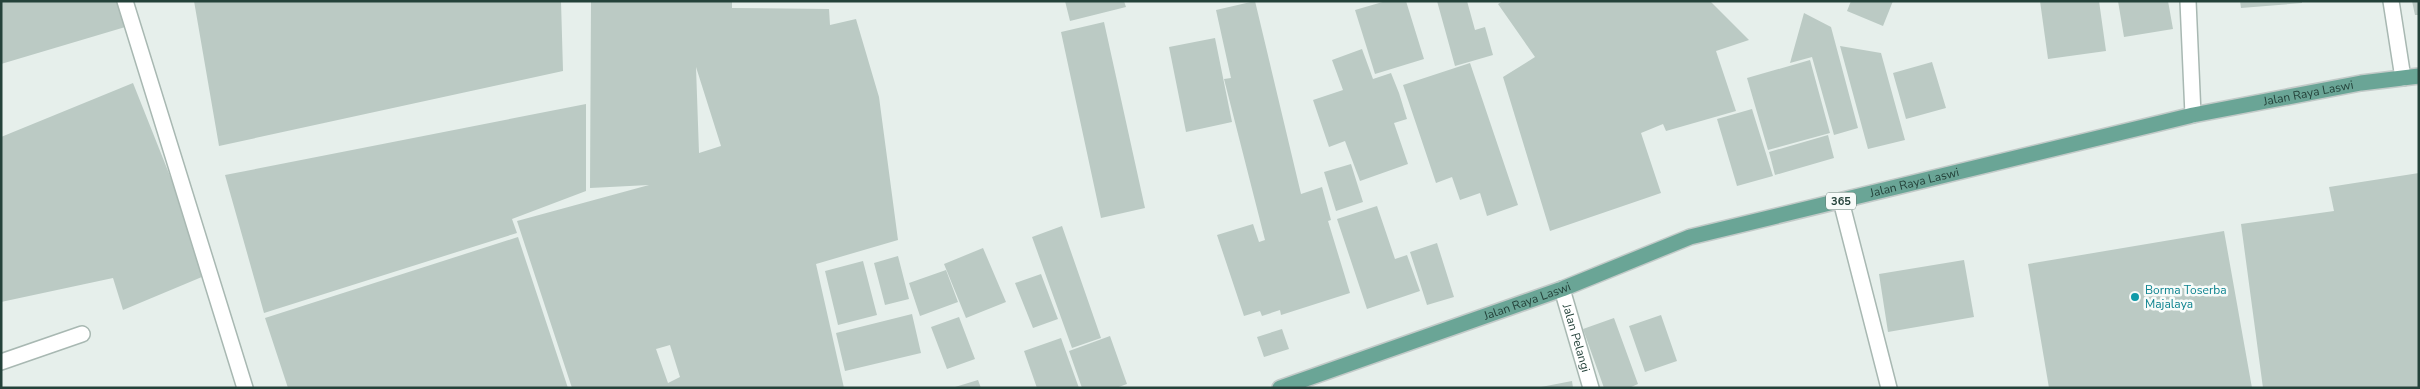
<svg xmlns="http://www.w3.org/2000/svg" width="2420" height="389" font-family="'Nunito Sans',sans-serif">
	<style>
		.building { fill: #bbcac4; fill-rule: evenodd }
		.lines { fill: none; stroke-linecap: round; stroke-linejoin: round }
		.lane-casing { stroke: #a8b8b2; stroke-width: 18 }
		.street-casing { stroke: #a8b8b2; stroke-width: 18 }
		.primary-casing { stroke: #c2cac8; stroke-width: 18 }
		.lane { stroke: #fff; stroke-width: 15 }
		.street { stroke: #fff; stroke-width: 15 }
		.primary { stroke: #6aa596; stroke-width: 15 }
		.culture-dot { fill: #0f9aa8; stroke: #f7fbf9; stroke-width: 2 }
		.labels { text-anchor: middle; stroke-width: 5; stroke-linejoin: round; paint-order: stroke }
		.shield { fill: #f7fbf9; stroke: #637a73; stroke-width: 1 }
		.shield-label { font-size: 11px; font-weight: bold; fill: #24423a }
		.street-label { font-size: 12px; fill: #24423a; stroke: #f7fbf9 }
		.culture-label { font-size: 12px; fill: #0d838f; stroke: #f7fbf9; text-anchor: start }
	</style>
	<rect width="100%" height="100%" fill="#e6efeb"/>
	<path class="building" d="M 1,1 L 125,1 L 132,25 L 1,64 Z
		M 194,1 L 561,1 L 563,71 L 219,146 Z
		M 591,1 L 732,1 L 732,8 L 829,9 L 830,25 L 856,19 L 879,97 L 898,240 L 816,264 L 844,388 L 572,388 L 517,221 L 649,185 L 590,188 ZM 696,67 L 721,146 L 699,153 ZM 670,345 L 680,377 L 668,383 L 656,349 Z
		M 1065,1 L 1124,1 L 1126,7 L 1070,21 Z
		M 1255,1 L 1301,194 L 1322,187 L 1331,220 L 1328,221 L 1350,293 L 1281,315 L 1280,310 L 1262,316 L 1260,311 L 1244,316 L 1217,235 L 1253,224 L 1259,242 L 1265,240 L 1224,79 L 1231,78 L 1216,10 Z
		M 1386,1 L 1406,1 L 1424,59 L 1375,74 L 1355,10 Z
		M 1437,1 L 1467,1 L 1475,30 L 1485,27 L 1493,55 L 1455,66 Z
		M 1503,1 L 1710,1 L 1749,40 L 1716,51 L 1736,111 L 1666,131 L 1663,124 L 1641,133 L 1661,193 L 1550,231 L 1503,77 L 1535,57 L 1498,4 Z
		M 1851,1 L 1893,1 L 1883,26 L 1847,11 Z
		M 2040,1 L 2099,1 L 2106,51 L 2048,59 Z
		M 2118,1 L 2168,1 L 2173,29 L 2124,37 Z
		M 2240,1 L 2302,1 L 2302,3 L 2241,8 Z
		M 2412,1 L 2419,1 L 2419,15 L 2415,15 Z
		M 1804,13 L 1831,27 L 1858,128 L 1834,135 L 1812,57 L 1790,63 Z
		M 1104,22 L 1145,208 L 1101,218 L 1061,32 Z
		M 1215,38 L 1232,122 L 1186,132 L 1169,47 Z
		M 1840,46 L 1881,53 L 1905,140 L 1868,149 Z
		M 1362,49 L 1373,79 L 1391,73 L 1399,93 L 1407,119 L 1394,123 L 1408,164 L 1360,181 L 1345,141 L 1329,147 L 1313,100 L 1343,90 L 1332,60 Z
		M 1810,60 L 1830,133 L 1768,150 L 1747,78 Z
		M 1932,62 L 1946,108 L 1906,119 L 1893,73 Z
		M 1470,63 L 1518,205 L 1487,216 L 1480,193 L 1460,200 L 1452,177 L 1436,183 L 1403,85 Z
		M 133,83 L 209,274 L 123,310 L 113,278 L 1,302 L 1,137 Z
		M 586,104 L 586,191 L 512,219 L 517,233 L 264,313 L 225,175 Z
		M 1752,109 L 1773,176 L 1737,186 L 1717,119 Z
		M 1828,135 L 1834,158 L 1775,175 L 1769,152 Z
		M 1351,164 L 1363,202 L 1336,211 L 1324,172 Z
		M 2419,173 L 2419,388 L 2263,388 L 2241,224 L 2334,211 L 2329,187 Z
		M 1377,206 L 1395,259 L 1407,255 L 1420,291 L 1367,309 L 1337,219 Z
		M 1062,226 L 1101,338 L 1072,348 L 1032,237 Z
		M 2224,231 L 2252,388 L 2049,388 L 2028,264 Z
		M 518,237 L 568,388 L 288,388 L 265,318 Z
		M 1437,243 L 1454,297 L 1427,305 L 1410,252 Z
		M 983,248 L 1006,302 L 966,318 L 944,264 Z
		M 898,256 L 909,299 L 885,305 L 874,263 Z
		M 1964,260 L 1974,317 L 1888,332 L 1879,274 Z
		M 863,261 L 877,315 L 838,325 L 825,271 Z
		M 946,270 L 958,302 L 920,316 L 909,283 Z
		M 1041,274 L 1058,319 L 1033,328 L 1015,283 Z
		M 912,314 L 921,353 L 845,371 L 836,333 Z
		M 1661,315 L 1677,361 L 1645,372 L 1629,326 Z
		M 959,317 L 975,359 L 947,369 L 931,327 Z
		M 1614,318 L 1638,384 L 1629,388 L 1604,388 L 1583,329 Z
		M 1282,329 L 1289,349 L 1264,357 L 1257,337 Z
		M 1110,336 L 1127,384 L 1116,388 L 1082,388 L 1069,351 Z
		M 1061,338 L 1079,388 L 1037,388 L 1024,351 Z
		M 978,380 L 981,388 L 955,388 L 955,387 Z
		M 1572,381 L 1573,388 L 1541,388 L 1541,387 Z"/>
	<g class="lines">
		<defs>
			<path id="lane" d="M 2188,1 L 2193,115
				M 2391,1 L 2403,78
				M 1841,201 L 1889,388
				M 1,362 L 82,334"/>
			<g id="street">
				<path d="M 125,1 L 245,388"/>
				<path id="s1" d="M 1562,289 L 1591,388"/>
			</g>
			<g id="primary">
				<path id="s2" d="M 1280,388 L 1562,289 L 1690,237 L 2193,115 L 2361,83 L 2419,76"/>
			</g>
		</defs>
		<use href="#lane" class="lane-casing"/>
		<use href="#street" class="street-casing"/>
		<use href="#primary" class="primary-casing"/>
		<use href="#lane" class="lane"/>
		<use href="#street" class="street"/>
		<use href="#primary" class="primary"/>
	</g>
	<circle class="culture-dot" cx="2135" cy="297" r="5"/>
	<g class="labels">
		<rect class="shield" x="1826" y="192.5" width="30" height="17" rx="4"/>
		<g class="shield-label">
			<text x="1841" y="205">365</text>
		</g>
		<g class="street-label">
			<text dy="4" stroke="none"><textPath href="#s2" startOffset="1072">Jalan Raya Laswi</textPath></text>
			<text dy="4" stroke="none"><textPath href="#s2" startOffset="668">Jalan Raya Laswi</textPath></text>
			<text dy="4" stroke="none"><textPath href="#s2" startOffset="262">Jalan Raya Laswi</textPath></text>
			<text dy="4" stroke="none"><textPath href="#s1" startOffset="51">Jalan Pelangi</textPath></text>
		</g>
		<g class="culture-label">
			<text x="2145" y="294">Borma Toserba<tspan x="2145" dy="14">Majalaya</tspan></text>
		</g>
	</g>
	<rect width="2420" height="389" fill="none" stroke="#24423a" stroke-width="5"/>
</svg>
